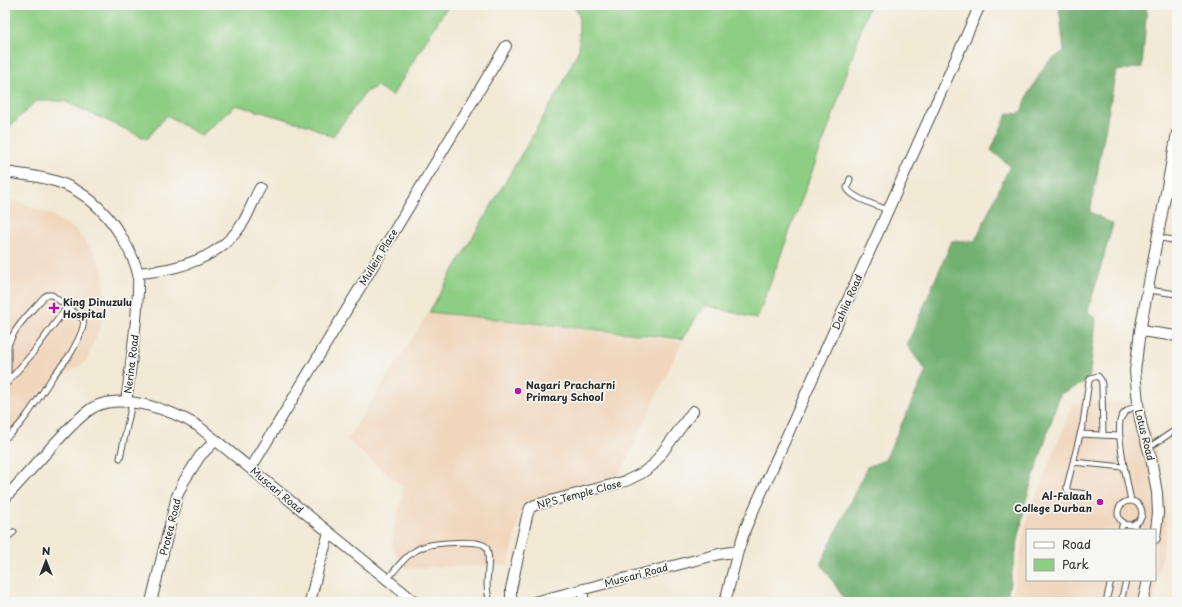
<svg xmlns="http://www.w3.org/2000/svg" width="1182" height="607" font-family="'Playpen Sans',sans-serif">
	<style>
		.built { fill: #f0d6bc; fill-rule: evenodd }
		.green { fill: #8ecd84; stroke: #5c7c58 }
		.forest { fill: #72b072; stroke: #4e6e4e }
		.lines { fill: none; stroke-linecap: round; stroke-linejoin: round }
		.lane-casing { stroke: #494844; stroke-width: 7 }
		.street-casing { stroke: #494844; stroke-width: 12 }
		.lane { stroke: #fff; stroke-width: 5 }
		.street { stroke: #fff; stroke-width: 10 }
		.poi-dot { fill: #b5179e; stroke: #f6f6f2; stroke-width: 1.5 }
		.labels { text-anchor: middle; stroke-width: 3.5; stroke-linejoin: round; paint-order: stroke }
		.street-label { font-size: 10px; fill: #2b2b2b; stroke: #f6f6f2 }
		.poi-label { font-size: 10px; font-weight: bold; fill: #2b2b2b; stroke: #f6f6f2; text-anchor: start }
	</style>
	<rect width="100%" height="100%" fill="#f6f6f2"/>
	<filter id="ink" filterUnits="userSpaceOnUse"><feTurbulence type="fractalNoise" baseFrequency=".025" numOctaves="2"/><feDisplacementMap in="SourceGraphic" scale="8" xChannelSelector="R" yChannelSelector="G"/><feConvolveMatrix kernelMatrix="1 2 1 2 8 2 1 2 1" color-interpolation-filters="sRGB"/></filter>
	<filter id="wash" filterUnits="userSpaceOnUse"><feTurbulence type="fractalNoise" baseFrequency=".012" numOctaves="4" result="noise"/><feDisplacementMap in="SourceGraphic" scale="16" xChannelSelector="R" yChannelSelector="G"/><feGaussianBlur stdDeviation="0.9" result="paint"/><feColorMatrix in="noise" values="0 0 0 0 0 0 0 0 0 0 0 0 0 0 0 0 0 1.4 0 .05"/><feComposite in="paint" operator="in"/></filter>
	<g filter="url(#wash)">
		<rect width="100%" height="100%" fill="#f2e9d5"/>
		<path class="built" d="M 5,200 L 16,201 L 50,214 L 76,230 L 94,252 L 102,269 L 105,290 L 101,326 L 86,361 L 45,388 L 5,441 Z
			M 429,312 L 682,342 L 619,476 L 522,504 L 509,565 L 406,568 L 391,546 L 404,488 L 347,440 Z
			M 1115,401 L 1146,407 L 1146,419 L 1155,446 L 1162,478 L 1166,503 L 1166,533 L 1154,602 L 1011,602 L 1030,502 L 1034,502 L 1073,404 ZM 1027,530 L 1155,530 L 1155,580 L 1027,580 Z"/>
		<path class="green" d="M 5,5 L 452,5 L 445,10 L 392,96 L 377,86 L 366,92 L 332,137 L 310,126 L 236,105 L 201,136 L 167,115 L 147,139 L 64,101 L 36,101 L 5,131 Z
			M 573,5 L 869,5 L 832,118 L 757,319 L 705,305 L 682,339 L 429,312 L 562,85 L 579,49 L 579,14 Z"/>
		<path class="forest" d="M 1059,5 L 1147,5 L 1142,67 L 1116,71 L 1090,212 L 1113,224 L 1088,311 L 1096,320 L 1089,381 L 1060,394 L 1026,500 L 1006,602 L 845,602 L 845,600 L 821,563 L 867,467 L 885,460 L 926,371 L 907,345 L 952,241 L 975,241 L 1010,166 L 991,150 L 1008,113 L 1020,114 L 1030,91 L 1046,64 L 1064,51 Z"/>
	</g>
	<g filter="url(#ink)">
		<g class="lines">
			<defs>
				<path id="lane" d="M 850,179 L 847,188 C 851,198 878,206 888,210
					M 1168,180 L 1177,182
					M 1157,237 L 1177,241
					M 1148,290 L 1177,294
					M 5,385 L 32,354 L 67,307
					M 1080,434 L 1120,436
					M 5,438 C 22,428 42,392 54,375 C 59,368 66,361 71,353 C 75,346 86,327 83,319 L 52,295 L 47,295 L 44,297 C 31,312 14,327 8,346 L 8,382
					M 1148,448 L 1177,429
					M 120,458 L 132,403
					M 1073,462 L 1124,467
					M 1087,494 L 1069,492 L 1067,490 L 1067,486 L 1083,423 L 1089,381 L 1091,378 L 1098,376 L 1101,380 L 1102,385 L 1103,435
					M 1131,501 C 1128,485 1115,431 1121,418 C 1124,411 1131,408 1138,405
					M1118 513a12 12 0 1 1 24 0a12 12 0 1 1-24 0Z
					M 1121,530 L 1123,522
					M 1135,530 L 1135,523
					M 5,539 L 14,532
					M 387,580 C 395,570 404,557 415,551 C 418,549 422,547 426,546 C 436,543 480,539 486,547 C 491,555 487,575 487,584 C 487,590 488,596 490,602
					M 1106,602 L 1111,580
					M 1121,602 L 1126,580"/>
				<path id="street" d="M 5,172 C 25,175 49,177 68,186 C 93,198 112,219 125,243 C 130,252 136,264 138,274 C 139,289 137,305 136,320 C 133,347 130,375 126,402
					M 138,273 C 178,270 221,259 244,221 C 250,210 254,199 260,188
					M 1140,331 L 1177,336
					M 251,468 L 506,46
					M 5,498 C 23,479 40,459 58,440 C 68,429 82,414 94,407 C 123,392 173,411 198,426 L 415,602
					M 1155,538 L 1158,513 L 1157,493 L 1151,458 L 1142,428 L 1139,413 L 1135,371 L 1140,331 L 1177,133
					M 583,589 L 583,602
					M 151,602 L 177,496 L 184,481 L 200,456 L 216,440
					M 310,602 L 318,569 L 329,533
					M 511,602 L 511,589 L 527,516 L 530,508 L 535,505 L 626,481 L 642,473 L 653,465 L 693,411
					M 534,602 L 719,554 L 738,551
					M 725,602 L 738,551 L 746,527 L 980,5
					M 1143,602 L 1148,580"/>
			</defs>
			<use href="#lane" class="lane-casing"/>
			<use href="#street" class="street-casing"/>
			<use href="#lane" class="lane"/>
			<use href="#street" class="street"/>
		</g>
	</g>
	<g class="poi-dot">
		<path d="M52 302h4v4h4v4h-4v4h-4v-4h-4v-4h4z"/>
		<circle cx="518" cy="391" r="4"/>
		<circle cx="1100" cy="502" r="4"/>
	</g>
	<g class="labels">
		<g class="street-label">
			<text transform="translate(378 257) rotate(-59)" y="4">Mullein Place</text>
			<text transform="translate(847 302) rotate(-66)" y="4">Dahlia Road</text>
			<text transform="translate(131 364) rotate(-83)" y="4">Nerina Road</text>
			<text transform="translate(1145 435) rotate(76)" y="4">Lotus Road</text>
			<text transform="translate(277 490) rotate(40)" y="4">Muscari Road</text>
			<text transform="translate(579 494) rotate(-15)" y="4">NPS Temple Close</text>
			<text transform="translate(170 527) rotate(-76)" y="4">Protea Road</text>
			<text transform="translate(636 575) rotate(-15)" y="4">Muscari Road</text>
		</g>
		<g class="poi-label">
			<text x="63" y="306">King Dinuzulu<tspan x="63" dy="12">Hospital</tspan></text>
			<text x="526" y="389">Nagari Pracharni<tspan x="526" dy="12">Primary School</tspan></text>
			<text x="1092" y="500" text-anchor="end">Al-Falaah<tspan x="1092" dy="12">College Durban</tspan></text>
		</g>
	</g>
	<rect width="1182" height="607" fill="none" stroke="#f6f6f2" stroke-width="20"/>
	<rect x="1026" y="529" width="130" height="52" fill="#f6f6f2" stroke="#a5a5a2"/>
	<rect x="1034" y="542" width="20" height="6" fill="#ffffff" stroke="#a5a5a2"/>
	<text x="1062" y="549" font-size="12" fill="#2b2b2b">Road</text>
	<rect x="1034" y="559" width="20" height="12" fill="#8ecd84" stroke="#a5a5a2"/>
	<text x="1062" y="569" font-size="12" fill="#2b2b2b">Park</text>
	<g transform="translate(46 561)" stroke="#f6f6f2" stroke-width="3" paint-order="stroke">
	<path d="M0-3L7 15L0 10L-7 15Z" fill="#2b2b2b"/>
	<text y="-6" font-size="11" font-weight="bold" text-anchor="middle" fill="#2b2b2b">N</text>
	</g>
</svg>
